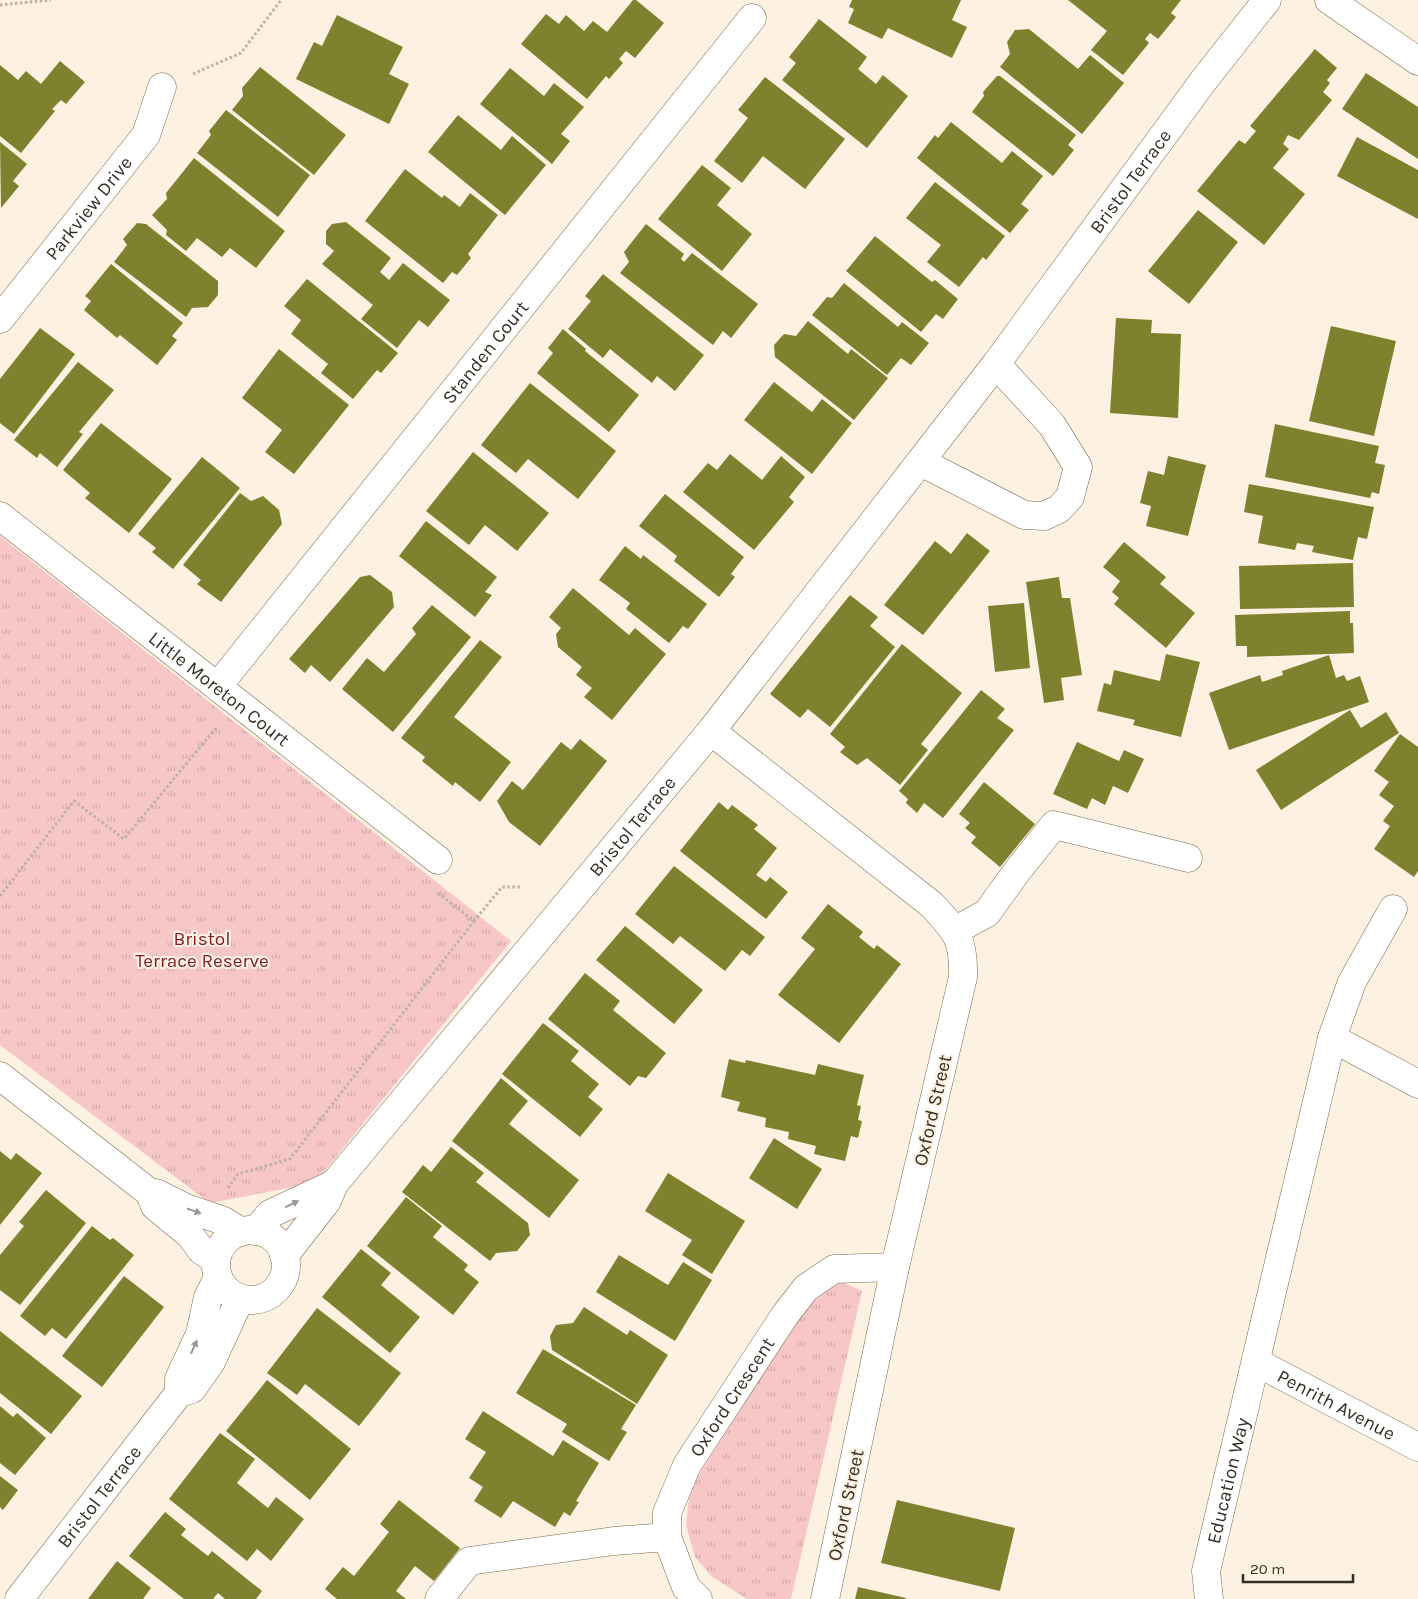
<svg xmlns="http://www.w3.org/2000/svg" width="1418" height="1599" font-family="Karla,sans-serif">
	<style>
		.park { fill: url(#park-tufts) }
		.building { fill: #80812e }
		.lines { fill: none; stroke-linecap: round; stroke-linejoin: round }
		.minor-casing { stroke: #78684f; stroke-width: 29 }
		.path { stroke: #bcb3a4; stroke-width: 3; stroke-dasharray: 2.5 2.5; stroke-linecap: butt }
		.minor { stroke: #fff; stroke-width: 28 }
		.oneway { fill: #9a9792 }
		.labels { text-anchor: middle; stroke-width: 4.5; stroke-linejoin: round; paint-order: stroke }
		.street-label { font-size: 19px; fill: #362f25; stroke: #fdf2e1 }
		.park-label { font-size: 19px; fill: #7f1b2d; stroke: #fdf2e1 }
	</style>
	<defs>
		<pattern id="park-tufts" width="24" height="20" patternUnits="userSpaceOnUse" patternTransform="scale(1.25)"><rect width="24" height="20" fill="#f7c6c7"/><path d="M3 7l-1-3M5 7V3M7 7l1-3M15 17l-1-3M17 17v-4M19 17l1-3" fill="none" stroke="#d4aaab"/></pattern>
	</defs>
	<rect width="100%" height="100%" fill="#fdf2e1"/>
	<path class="park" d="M 0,536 L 511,941 L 315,1183 L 210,1203 L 0,1045 Z
		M 840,1281 L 862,1291 L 791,1599 L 747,1599 L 711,1576 L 695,1557 L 686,1525 L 690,1489 L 805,1308 Z"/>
	<path class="building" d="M 633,0 L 636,0 L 664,23 L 635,58 L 626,51 L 619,59 L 623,63 L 609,79 L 606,76 L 587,99 L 521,44 L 546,14 L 559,24 L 566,15 L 584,31 L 593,21 L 607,32 Z
		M 852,0 L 961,0 L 952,20 L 967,27 L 952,58 L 888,28 L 882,39 L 848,23 L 854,9 L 849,7 Z
		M 1068,0 L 1181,0 L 1171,13 L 1176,17 L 1158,39 L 1150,33 L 1145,39 L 1149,43 L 1123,75 L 1091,50 L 1107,31 Z
		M 337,15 L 403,47 L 389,74 L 409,84 L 389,124 L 296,79 L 314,42 L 322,46 Z
		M 819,19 L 867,57 L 858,69 L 876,84 L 883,75 L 908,96 L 867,148 L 782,80 L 796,63 L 789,57 Z
		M 1029,29 L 1078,69 L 1090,55 L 1124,83 L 1082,134 L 1000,67 L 1010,54 L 1007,42 L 1015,30 Z
		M 1315,49 L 1337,68 L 1327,80 L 1330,83 L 1323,92 L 1332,100 L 1299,140 L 1288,135 L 1283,144 L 1289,149 L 1273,168 L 1305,194 L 1264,245 L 1197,191 L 1239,140 L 1245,144 L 1256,131 L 1250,126 Z
		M 60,61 L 85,82 L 66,104 L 61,100 L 52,109 L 55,111 L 21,153 L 0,136 L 0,65 L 18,80 L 26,71 L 41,84 Z
		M 260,67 L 346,135 L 314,175 L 232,110 L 243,96 L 242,88 Z
		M 510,68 L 544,96 L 554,83 L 584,107 L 561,134 L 570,141 L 552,164 L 480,104 Z
		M 1366,73 L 1418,107 L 1418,159 L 1342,109 Z
		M 997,76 L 1000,76 L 1076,135 L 1068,145 L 1074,150 L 1053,176 L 972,112 L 984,96 L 983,92 Z
		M 765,77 L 845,139 L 805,189 L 763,156 L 742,183 L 714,161 L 748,118 L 738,110 Z
		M 226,110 L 310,175 L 278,217 L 197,153 L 211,135 L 209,131 Z
		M 458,115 L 501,150 L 512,136 L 546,165 L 505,215 L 428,152 Z
		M 951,122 L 1002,163 L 1012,151 L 1043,176 L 1021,204 L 1029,210 L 1010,233 L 917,158 L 935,135 L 938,138 Z
		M 1357,137 L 1418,170 L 1418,219 L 1337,176 Z
		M 0,142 L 27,164 L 13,181 L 19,186 L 1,208 Z
		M 194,158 L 285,231 L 256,268 L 230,248 L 222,257 L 197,238 L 186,251 L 166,235 L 167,230 L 152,215 L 167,199 L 166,193 Z
		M 702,165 L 731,188 L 717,205 L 752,234 L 722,271 L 658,219 Z
		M 405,169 L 442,198 L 444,195 L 460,207 L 470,193 L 498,215 L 468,254 L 471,258 L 457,275 L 452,272 L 443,283 L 365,221 Z
		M 935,182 L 1005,236 L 986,260 L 983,257 L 959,287 L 927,262 L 941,245 L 906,218 Z
		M 1198,210 L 1238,242 L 1189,304 L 1148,271 Z
		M 346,222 L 391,258 L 380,272 L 389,280 L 403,263 L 450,300 L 428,327 L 419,320 L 397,348 L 361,319 L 373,305 L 322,264 L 334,251 L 326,244 L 326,231 L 332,224 Z
		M 137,223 L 146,224 L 218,281 L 218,295 L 208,307 L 192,308 L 186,317 L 114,262 L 127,245 L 123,239 Z
		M 646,224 L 684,254 L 681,259 L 684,262 L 692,253 L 758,304 L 731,338 L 723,331 L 713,345 L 620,273 L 629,262 L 624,252 Z
		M 875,236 L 932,282 L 935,280 L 958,299 L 943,319 L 936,314 L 921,332 L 846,271 Z
		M 111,264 L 183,323 L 172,336 L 177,340 L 157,365 L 120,335 L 117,338 L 84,310 L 91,301 L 85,296 Z
		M 603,274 L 704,355 L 675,391 L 657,376 L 652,383 L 610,349 L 603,358 L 568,329 L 591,301 L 585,296 Z
		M 307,279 L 398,353 L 381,373 L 377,370 L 353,399 L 321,373 L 328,364 L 291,334 L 301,320 L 284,306 Z
		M 844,283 L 898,327 L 902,322 L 929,343 L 911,365 L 901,358 L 887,375 L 812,315 L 827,297 L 832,298 Z
		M 1116,318 L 1152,320 L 1151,333 L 1181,334 L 1178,418 L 1110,413 Z
		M 808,321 L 848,354 L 851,349 L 888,378 L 854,420 L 775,357 L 774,345 L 784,334 L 796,336 Z
		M 1331,326 L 1396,341 L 1374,436 L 1309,421 Z
		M 40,328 L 75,354 L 14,434 L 0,423 L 0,379 Z
		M 563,329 L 586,349 L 585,351 L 639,395 L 609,432 L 537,373 L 553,353 L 548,348 Z
		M 279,349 L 349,405 L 294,474 L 265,452 L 282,430 L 242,398 Z
		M 78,362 L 114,390 L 79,432 L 83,434 L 57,467 L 40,453 L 37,458 L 14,440 Z
		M 774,382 L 812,412 L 822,399 L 852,423 L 812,474 L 744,420 Z
		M 530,383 L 616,451 L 578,499 L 528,459 L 516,473 L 481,445 Z
		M 101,423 L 172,479 L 129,533 L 85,498 L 90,493 L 63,470 Z
		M 1275,424 L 1379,446 L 1375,463 L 1385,465 L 1379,494 L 1372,492 L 1370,498 L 1265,477 Z
		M 473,452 L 549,513 L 517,551 L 485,525 L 469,545 L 426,511 Z
		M 730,454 L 762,480 L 781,456 L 805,477 L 789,497 L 794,502 L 754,550 L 683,492 L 708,463 L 717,470 Z
		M 1168,456 L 1206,465 L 1188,536 L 1146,526 L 1151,506 L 1140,503 L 1148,471 L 1164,475 Z
		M 202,457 L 240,488 L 173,569 L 152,552 L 156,548 L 138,534 Z
		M 1249,484 L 1374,507 L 1367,539 L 1358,537 L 1353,560 L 1312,552 L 1314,546 L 1297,543 L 1295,550 L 1258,543 L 1263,516 L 1244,512 Z
		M 240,493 L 251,501 L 263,496 L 279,510 L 282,524 L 221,602 L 197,584 L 201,580 L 183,565 Z
		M 665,494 L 744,557 L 731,574 L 735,577 L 719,597 L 674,561 L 677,556 L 639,526 Z
		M 426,521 L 497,577 L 485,592 L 492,595 L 475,617 L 399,556 Z
		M 967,533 L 990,551 L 923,635 L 884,605 L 935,541 L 951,554 Z
		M 1124,542 L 1166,577 L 1160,584 L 1195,613 L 1166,648 L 1114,604 L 1119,598 L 1112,592 L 1120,581 L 1103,567 Z
		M 625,546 L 641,559 L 643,555 L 707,604 L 688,629 L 683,626 L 669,643 L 626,609 L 630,603 L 599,580 Z
		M 1353,563 L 1354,607 L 1240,609 L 1239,566 Z
		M 370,575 L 392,592 L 394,607 L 330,682 L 311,665 L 305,673 L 289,659 L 360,577 Z
		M 1059,577 L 1062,598 L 1070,598 L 1082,675 L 1061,678 L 1064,700 L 1044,703 L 1026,582 Z
		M 573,588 L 629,635 L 635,628 L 666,654 L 612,720 L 584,697 L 592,688 L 576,675 L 582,667 L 558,647 L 556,634 L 561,628 L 549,617 Z
		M 850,595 L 878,617 L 870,626 L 895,647 L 830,727 L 808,709 L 800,718 L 770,694 Z
		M 1024,603 L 1030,668 L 995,672 L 988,606 Z
		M 432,605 L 471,637 L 393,732 L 342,689 L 367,658 L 384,672 L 416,634 L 412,628 Z
		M 1350,611 L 1350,623 L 1353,623 L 1354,653 L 1247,657 L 1247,646 L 1236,646 L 1235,615 Z
		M 480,640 L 502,657 L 454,717 L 511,762 L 480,802 L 455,782 L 453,786 L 422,761 L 425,757 L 401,738 Z
		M 902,644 L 962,693 L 921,744 L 928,750 L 900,785 L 867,758 L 857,765 L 840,752 L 845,747 L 830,734 Z
		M 1166,654 L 1200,662 L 1181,737 L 1133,725 L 1135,720 L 1097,711 L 1104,683 L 1111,685 L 1114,670 L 1160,681 Z
		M 1329,655 L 1336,678 L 1344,675 L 1347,681 L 1360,676 L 1369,702 L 1229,750 L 1209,693 L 1260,675 L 1262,682 L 1283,675 L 1282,671 Z
		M 981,690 L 1005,709 L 997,718 L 1014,730 L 943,818 L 924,803 L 917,813 L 906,803 L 908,799 L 899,791 Z
		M 1350,710 L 1361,728 L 1386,712 L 1399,733 L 1281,810 L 1256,770 Z
		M 1400,734 L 1418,747 L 1418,871 L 1414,877 L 1374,849 L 1390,826 L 1383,821 L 1394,806 L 1379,795 L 1389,782 L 1374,771 Z
		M 580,739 L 607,761 L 540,846 L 509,822 L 497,801 L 512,781 L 523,790 L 561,742 L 571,750 Z
		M 1077,742 L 1119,761 L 1124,750 L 1144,759 L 1128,793 L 1113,786 L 1105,805 L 1092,798 L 1087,809 L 1053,794 Z
		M 984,782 L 1035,824 L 1000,867 L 971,843 L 976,837 L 965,828 L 970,823 L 959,814 Z
		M 719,802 L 728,810 L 732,805 L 758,825 L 754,829 L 777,848 L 756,875 L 766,882 L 770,877 L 788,892 L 766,919 L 680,851 Z
		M 674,866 L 765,937 L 750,956 L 742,950 L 725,971 L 680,936 L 673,944 L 635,914 Z
		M 828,904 L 863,932 L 859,937 L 874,949 L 877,945 L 901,964 L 839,1043 L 778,995 L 815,949 L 801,938 Z
		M 625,926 L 703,990 L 674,1024 L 596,960 Z
		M 585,973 L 620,1001 L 613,1010 L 666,1053 L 646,1078 L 638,1076 L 630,1086 L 548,1019 Z
		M 543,1023 L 579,1051 L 571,1061 L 599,1084 L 588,1097 L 603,1109 L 580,1137 L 502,1074 Z
		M 729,1059 L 745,1063 L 746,1060 L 815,1075 L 818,1064 L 864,1075 L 857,1105 L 861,1106 L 858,1120 L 862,1121 L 858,1138 L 851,1136 L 845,1161 L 814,1154 L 816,1146 L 788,1139 L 789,1132 L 765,1127 L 766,1118 L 737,1111 L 740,1102 L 721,1097 Z
		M 501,1078 L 528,1101 L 509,1124 L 579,1180 L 549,1218 L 452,1141 Z
		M 774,1138 L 822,1169 L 797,1209 L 749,1178 Z
		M 451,1147 L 484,1173 L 476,1182 L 528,1223 L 530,1235 L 517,1251 L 496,1253 L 490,1261 L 402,1192 L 423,1165 L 431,1172 Z
		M 0,1151 L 11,1160 L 16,1153 L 42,1173 L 0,1225 Z
		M 668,1173 L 745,1221 L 712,1274 L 682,1255 L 692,1240 L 645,1211 Z
		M 46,1190 L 86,1223 L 20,1305 L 0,1290 L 0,1255 L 24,1226 L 19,1222 Z
		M 406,1197 L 442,1226 L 433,1237 L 468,1265 L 464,1270 L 479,1282 L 453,1315 L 367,1246 Z
		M 92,1226 L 110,1240 L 113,1238 L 134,1255 L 66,1339 L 52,1328 L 45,1336 L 20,1316 Z
		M 361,1249 L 391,1273 L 381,1285 L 420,1317 L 390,1353 L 322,1297 Z
		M 619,1255 L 668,1285 L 683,1262 L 712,1280 L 675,1341 L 596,1292 Z
		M 124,1276 L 164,1307 L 102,1387 L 62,1356 Z
		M 584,1307 L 627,1335 L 630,1330 L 668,1355 L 637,1404 L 552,1350 L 550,1336 L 556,1325 L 573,1323 Z
		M 317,1308 L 401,1373 L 359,1426 L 305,1384 L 297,1395 L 267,1373 Z
		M 0,1331 L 82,1396 L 51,1434 L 0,1393 Z
		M 543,1349 L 636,1405 L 621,1429 L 627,1432 L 609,1461 L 562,1432 L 567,1424 L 516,1393 Z
		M 267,1380 L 351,1449 L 310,1500 L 226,1431 Z
		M 0,1406 L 13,1417 L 17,1413 L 46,1438 L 15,1475 L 0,1463 Z
		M 483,1411 L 553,1456 L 563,1440 L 599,1463 L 576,1501 L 579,1502 L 570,1516 L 564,1512 L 555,1527 L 513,1501 L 501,1518 L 474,1501 L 483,1487 L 469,1478 L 486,1452 L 465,1439 Z
		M 220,1433 L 255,1459 L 237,1483 L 268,1508 L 276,1497 L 304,1519 L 271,1561 L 257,1549 L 247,1561 L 169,1499 Z
		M 0,1476 L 18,1490 L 3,1510 L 0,1507 Z
		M 399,1500 L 460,1548 L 434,1581 L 415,1566 L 396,1591 L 406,1599 L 337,1599 L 325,1589 L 343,1567 L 354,1576 L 389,1532 L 380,1524 Z
		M 897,1500 L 1015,1528 L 1000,1591 L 881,1563 Z
		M 165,1512 L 186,1529 L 181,1535 L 208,1556 L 212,1551 L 262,1591 L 256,1599 L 225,1599 L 218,1593 L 213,1599 L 184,1599 L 129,1556 Z
		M 117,1561 L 151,1588 L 143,1599 L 88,1599 Z
		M 858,1587 L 906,1598 L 906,1599 L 855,1599 Z"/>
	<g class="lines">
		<defs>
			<g id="minor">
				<path d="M 1329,0 L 1418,61"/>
				<path id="s1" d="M 0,319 L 146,135 L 162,87"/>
				<path d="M 921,462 L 1024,515 L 1044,516 L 1059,509 L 1070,497 L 1078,467 L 1052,425 L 996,364"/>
				<path id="s2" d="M 0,516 L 438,860"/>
				<path id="s3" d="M 217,687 L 752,18"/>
				<path d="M 711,731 L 932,905 C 957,932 964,939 963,977 L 895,1267 L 825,1599"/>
				<path d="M 956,930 L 987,913 L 1018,870 L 1054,825 L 1188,858"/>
				<path d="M 1332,1038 L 1418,1084"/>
				<path d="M 0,1076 L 150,1193 L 155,1206 L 190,1235 L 201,1250 L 216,1260"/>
				<path d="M 156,1193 L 186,1208 L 224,1221 L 241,1232"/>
				<circle cx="251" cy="1265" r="35"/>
				<path d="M 255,1231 L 270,1214 L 334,1184"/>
				<path id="s4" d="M 284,1256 L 327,1201 L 334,1184 L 711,731 L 996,364 L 1204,80 L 1267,0"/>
				<path id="s5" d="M 1256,1362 L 1418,1447"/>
				<path d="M 179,1393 L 192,1389 L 211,1362 L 240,1299"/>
				<path id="s6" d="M 19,1599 L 179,1393 L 179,1379 L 200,1334 L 208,1297 L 218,1278"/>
				<path d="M 439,1599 L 469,1561 L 614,1541 L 667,1537"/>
				<path id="s7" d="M 698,1599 L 686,1587 L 667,1537 L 667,1513 L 687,1465 L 785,1315 L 806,1288 L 834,1269 L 895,1267"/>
				<path id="s8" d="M 1209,1599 L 1206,1571 L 1332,1038 L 1352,982 L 1393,909"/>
			</g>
		</defs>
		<use href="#minor" class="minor-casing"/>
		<path class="path" d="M 0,5 L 51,0
			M 193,74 L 241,53 L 281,0
			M 438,893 L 474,921 L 502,887 L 520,887
			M 0,896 L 74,801 L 124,839 L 216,728
			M 228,1188 L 238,1174 L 290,1159 L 474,921"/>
		<use href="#minor" class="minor"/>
	</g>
	<defs><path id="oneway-solid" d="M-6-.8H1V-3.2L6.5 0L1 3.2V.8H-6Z" transform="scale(1.25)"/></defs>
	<g class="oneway">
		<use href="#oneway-solid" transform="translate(292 1204) rotate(-26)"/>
		<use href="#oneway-solid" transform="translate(194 1211) rotate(19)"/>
		<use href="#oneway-solid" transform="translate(194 1347) rotate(-66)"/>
	</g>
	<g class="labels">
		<g class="street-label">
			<text dy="7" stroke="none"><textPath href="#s4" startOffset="1369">Bristol Terrace</textPath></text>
			<text dy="7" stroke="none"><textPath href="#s1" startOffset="142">Parkview Drive</textPath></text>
			<text dy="7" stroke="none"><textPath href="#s3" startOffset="429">Standen Court</textPath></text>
			<text dy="7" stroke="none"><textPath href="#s2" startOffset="279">Little Moreton Court</textPath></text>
			<text dy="7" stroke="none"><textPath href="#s4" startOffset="554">Bristol Terrace</textPath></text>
			<text transform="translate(932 1110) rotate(-77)" y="7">Oxford Street</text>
			<text dy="7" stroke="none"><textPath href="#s7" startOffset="228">Oxford Crescent</textPath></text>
			<text dy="7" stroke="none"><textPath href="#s5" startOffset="91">Penrith Avenue</textPath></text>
			<text dy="7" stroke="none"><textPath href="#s8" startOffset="121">Education Way</textPath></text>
			<text dy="7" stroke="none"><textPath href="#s6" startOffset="130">Bristol Terrace</textPath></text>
			<text transform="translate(845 1505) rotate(-78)" y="7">Oxford Street</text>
		</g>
		<g class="park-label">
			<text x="202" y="945">Bristol<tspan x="202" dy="22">Terrace Reserve</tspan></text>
		</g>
	</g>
	<path d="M1243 1574v8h110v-8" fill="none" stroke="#362f25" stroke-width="2.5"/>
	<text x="1250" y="1574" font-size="15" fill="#362f25" stroke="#fdf2e1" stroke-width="4" paint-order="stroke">20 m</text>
</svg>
